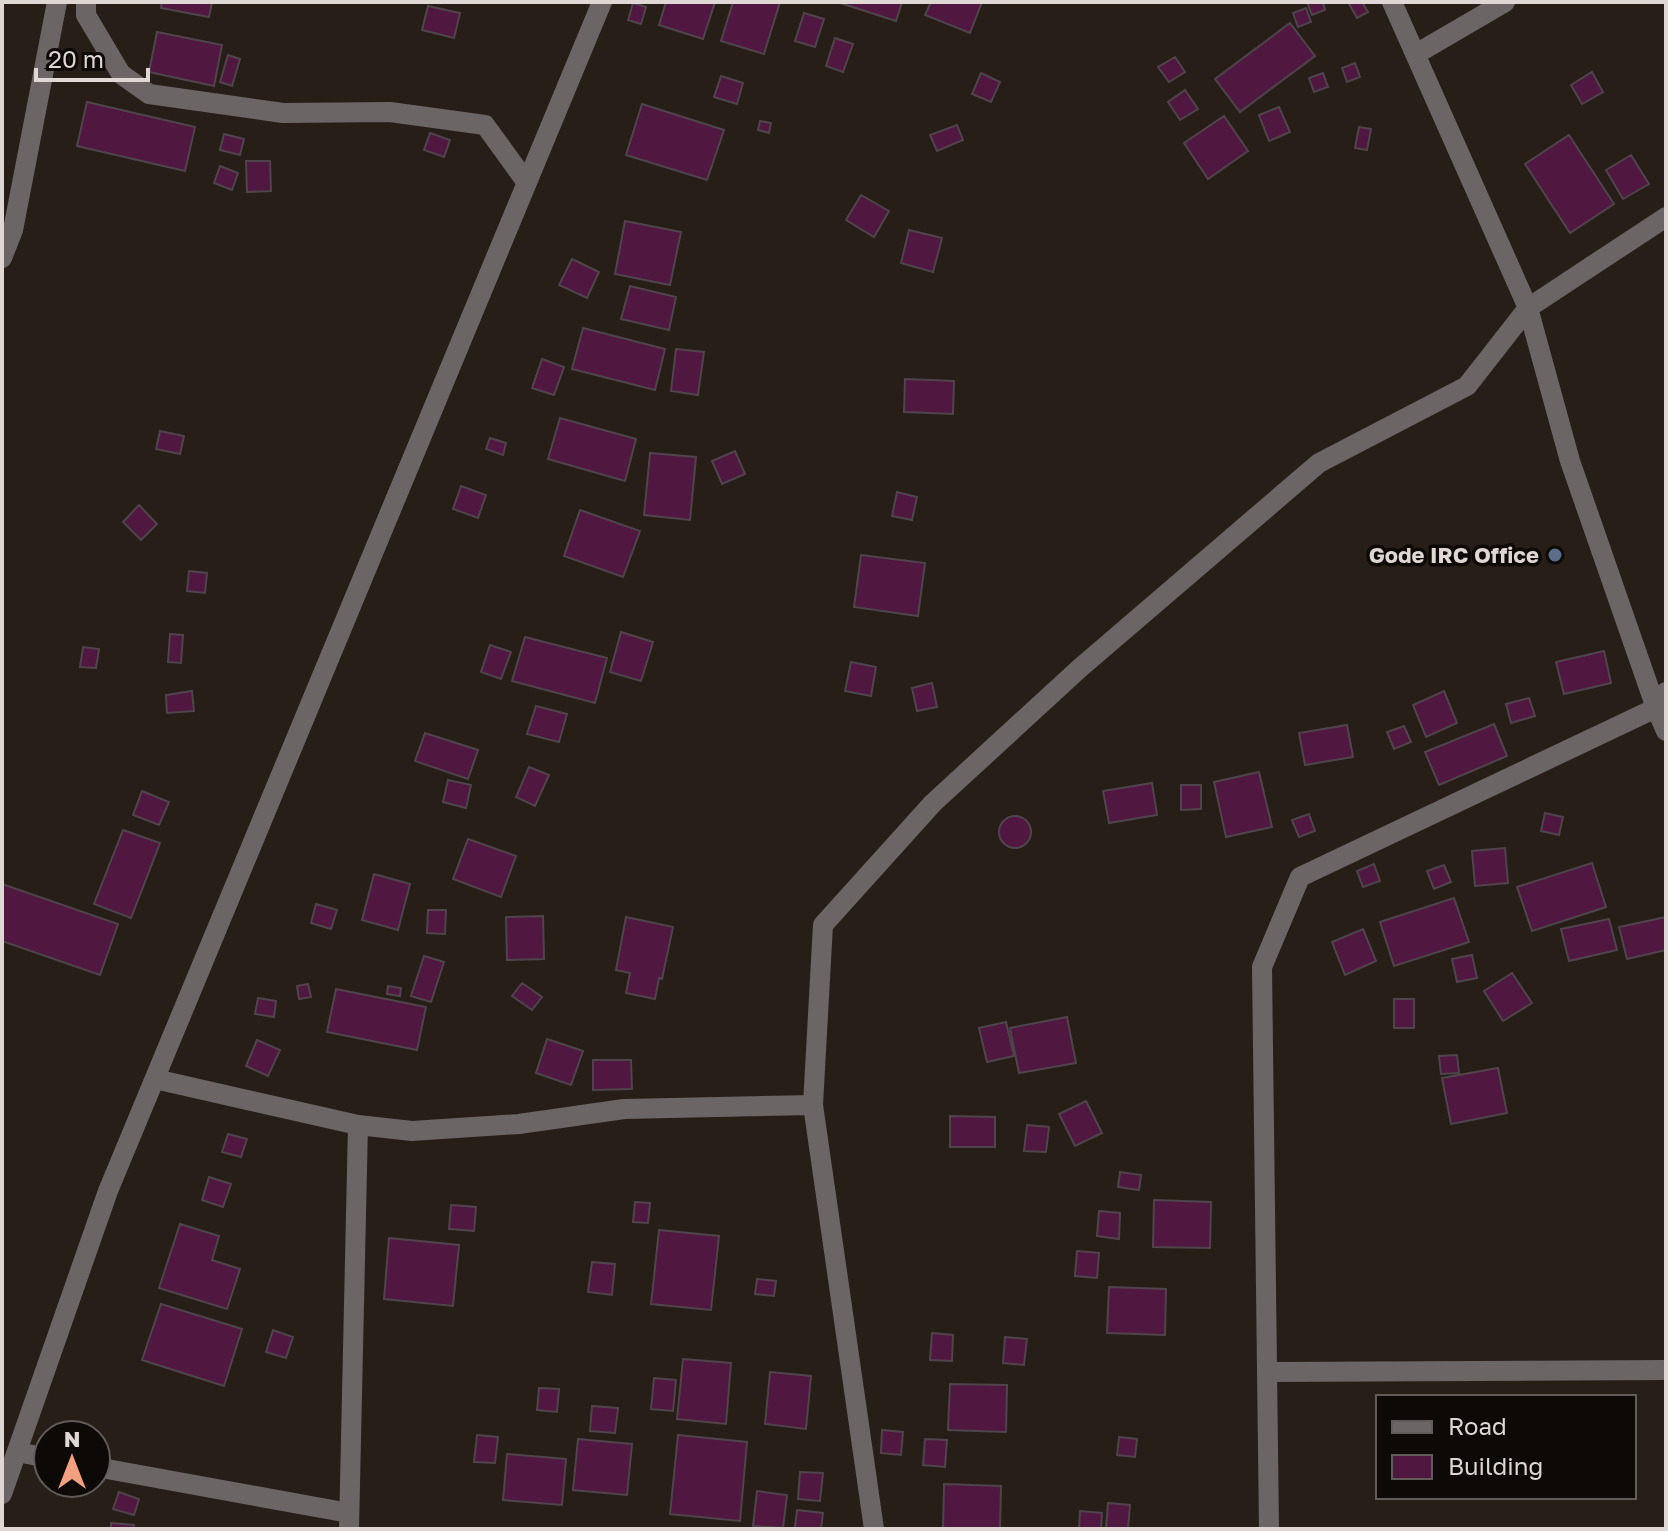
<svg xmlns="http://www.w3.org/2000/svg" width="1668" height="1531" font-family="'Golos Text',sans-serif">
	<style>
		.building { fill: #501740; stroke: #4f444b; stroke-width: 2 }
		.lines { fill: none; stroke-linecap: round; stroke-linejoin: round }
		.minor { stroke: #6b6566; stroke-width: 20 }
		.service-dot { fill: #5c6f8a; stroke: #0d0907; stroke-width: 3 }
		.labels { text-anchor: middle; stroke-width: 7; stroke-linejoin: round; paint-order: stroke }
		.poi-label { font-size: 22px; font-weight: bold; fill: #ded7d3; stroke: #0d0907; text-anchor: end }
	</style>
	<rect width="100%" height="100%" fill="#271e18"/>
	<path class="building" d="M 162,2 L 212,2 L 209,17 L 161,8 Z
		M 666,2 L 715,2 L 703,39 L 659,25 Z
		M 733,2 L 780,2 L 764,54 L 721,41 Z
		M 837,2 L 902,2 L 896,21 Z
		M 931,2 L 982,2 L 970,33 L 925,15 Z
		M 1307,2 L 1323,2 L 1325,10 L 1312,15 Z
		M 1348,2 L 1362,2 L 1368,12 L 1357,18 Z
		M 633,3 L 646,7 L 641,24 L 628,20 Z
		M 428,6 L 460,13 L 454,38 L 422,30 Z
		M 1306,8 L 1311,22 L 1298,27 L 1293,13 Z
		M 804,13 L 824,19 L 815,47 L 795,41 Z
		M 1290,23 L 1315,56 L 1240,112 L 1215,79 Z
		M 157,32 L 222,45 L 214,86 L 149,72 Z
		M 835,38 L 853,44 L 843,72 L 826,66 Z
		M 228,55 L 240,59 L 232,86 L 220,82 Z
		M 1175,57 L 1185,72 L 1169,82 L 1158,67 Z
		M 1355,63 L 1360,77 L 1347,82 L 1342,68 Z
		M 1592,72 L 1603,92 L 1582,104 L 1571,85 Z
		M 981,73 L 1000,82 L 991,102 L 972,94 Z
		M 1323,73 L 1328,87 L 1314,92 L 1309,78 Z
		M 721,76 L 743,83 L 737,104 L 714,97 Z
		M 1185,90 L 1198,109 L 1180,120 L 1168,102 Z
		M 87,102 L 195,127 L 185,171 L 77,146 Z
		M 642,104 L 724,130 L 707,180 L 626,155 Z
		M 1279,107 L 1290,132 L 1269,141 L 1259,115 Z
		M 1224,116 L 1248,151 L 1208,179 L 1184,143 Z
		M 760,121 L 771,123 L 769,133 L 758,130 Z
		M 957,125 L 963,140 L 937,151 L 930,135 Z
		M 1359,127 L 1371,129 L 1367,150 L 1355,148 Z
		M 430,133 L 450,140 L 444,157 L 424,150 Z
		M 224,134 L 244,139 L 240,155 L 220,150 Z
		M 1569,135 L 1614,204 L 1570,233 L 1525,164 Z
		M 1631,155 L 1649,184 L 1623,199 L 1606,170 Z
		M 246,161 L 270,161 L 271,191 L 247,192 Z
		M 220,166 L 238,173 L 232,190 L 214,183 Z
		M 861,195 L 889,211 L 874,237 L 846,220 Z
		M 625,221 L 681,232 L 670,285 L 615,274 Z
		M 909,230 L 942,238 L 933,272 L 901,263 Z
		M 572,259 L 599,272 L 587,298 L 559,285 Z
		M 630,286 L 676,297 L 669,330 L 621,319 Z
		M 583,328 L 665,349 L 655,390 L 572,369 Z
		M 676,349 L 704,352 L 698,395 L 671,391 Z
		M 542,359 L 564,367 L 554,395 L 532,388 Z
		M 905,379 L 954,381 L 953,414 L 904,412 Z
		M 560,418 L 636,439 L 625,481 L 548,459 Z
		M 160,431 L 184,436 L 180,454 L 156,449 Z
		M 490,438 L 506,443 L 503,455 L 486,449 Z
		M 735,451 L 745,474 L 722,484 L 712,461 Z
		M 650,453 L 696,457 L 690,520 L 644,515 Z
		M 461,486 L 486,495 L 478,518 L 453,509 Z
		M 897,492 L 917,497 L 912,520 L 892,516 Z
		M 139,505 L 157,524 L 141,540 L 123,522 Z
		M 580,510 L 640,531 L 623,577 L 564,556 Z
		M 861,555 L 925,563 L 918,616 L 854,607 Z
		M 189,571 L 207,573 L 205,593 L 187,591 Z
		M 621,632 L 653,642 L 641,681 L 610,672 Z
		M 170,634 L 183,635 L 181,663 L 168,662 Z
		M 525,637 L 607,658 L 595,703 L 512,681 Z
		M 490,645 L 511,652 L 501,679 L 481,672 Z
		M 83,647 L 99,649 L 96,668 L 80,667 Z
		M 1604,651 L 1611,683 L 1564,694 L 1556,662 Z
		M 851,662 L 876,667 L 871,696 L 845,691 Z
		M 932,683 L 937,707 L 917,711 L 912,688 Z
		M 192,691 L 194,711 L 167,713 L 166,695 Z
		M 1444,691 L 1457,723 L 1426,737 L 1413,705 Z
		M 1529,698 L 1535,716 L 1511,723 L 1506,704 Z
		M 536,706 L 567,714 L 559,742 L 527,734 Z
		M 1494,724 L 1507,756 L 1439,785 L 1425,752 Z
		M 1347,725 L 1353,757 L 1305,765 L 1299,733 Z
		M 1404,726 L 1411,742 L 1394,749 L 1387,732 Z
		M 425,733 L 478,750 L 468,779 L 415,761 Z
		M 529,767 L 549,775 L 535,806 L 516,797 Z
		M 1259,772 L 1272,827 L 1226,837 L 1214,782 Z
		M 448,780 L 471,785 L 466,808 L 443,802 Z
		M 1152,783 L 1157,815 L 1109,823 L 1103,791 Z
		M 1181,785 L 1201,785 L 1201,809 L 1181,810 Z
		M 142,791 L 169,802 L 159,825 L 133,815 Z
		M 1545,813 L 1563,817 L 1559,835 L 1541,831 Z
		M 1309,814 L 1315,831 L 1299,837 L 1292,820 Z
		M999 832a16 16 0 1 1 32 0a16 16 0 1 1-32 0Z
		M 123,830 L 160,843 L 131,918 L 94,904 Z
		M 468,839 L 516,856 L 501,897 L 453,879 Z
		M 1505,848 L 1508,883 L 1475,886 L 1472,851 Z
		M 1592,863 L 1606,907 L 1532,931 L 1517,887 Z
		M 1374,864 L 1380,881 L 1363,887 L 1357,871 Z
		M 1444,865 L 1451,882 L 1434,889 L 1427,871 Z
		M 374,874 L 410,884 L 398,930 L 362,920 Z
		M 2,884 L 118,924 L 100,975 L 2,941 Z
		M 1454,898 L 1469,942 L 1394,966 L 1380,922 Z
		M 316,904 L 337,910 L 331,929 L 311,923 Z
		M 428,910 L 446,910 L 445,934 L 427,933 Z
		M 543,916 L 544,959 L 507,960 L 506,917 Z
		M 626,917 L 673,927 L 662,979 L 659,978 L 655,999 L 626,993 L 630,973 L 616,970 Z
		M 1666,917 L 1666,950 L 1627,959 L 1619,927 Z
		M 1609,919 L 1617,950 L 1569,961 L 1561,929 Z
		M 1363,929 L 1376,961 L 1345,975 L 1332,942 Z
		M 1472,955 L 1477,978 L 1457,982 L 1452,959 Z
		M 424,956 L 444,962 L 431,1002 L 411,996 Z
		M 1512,973 L 1532,1003 L 1503,1021 L 1484,991 Z
		M 522,983 L 542,997 L 532,1010 L 512,996 Z
		M 308,984 L 311,997 L 299,999 L 297,986 Z
		M 388,986 L 401,988 L 400,996 L 387,994 Z
		M 336,989 L 426,1007 L 417,1050 L 327,1032 Z
		M 258,998 L 276,1001 L 274,1017 L 255,1014 Z
		M 1394,999 L 1414,999 L 1414,1028 L 1394,1028 Z
		M 1067,1017 L 1076,1063 L 1019,1073 L 1010,1028 Z
		M 1006,1022 L 1014,1056 L 987,1062 L 979,1028 Z
		M 547,1039 L 583,1051 L 571,1085 L 536,1073 Z
		M 257,1040 L 280,1050 L 268,1076 L 246,1066 Z
		M 1457,1055 L 1459,1073 L 1441,1074 L 1439,1056 Z
		M 593,1060 L 631,1060 L 632,1089 L 593,1090 Z
		M 1498,1068 L 1507,1113 L 1451,1124 L 1442,1078 Z
		M 1086,1101 L 1102,1133 L 1075,1146 L 1059,1114 Z
		M 950,1116 L 995,1117 L 995,1147 L 950,1147 Z
		M 1027,1125 L 1049,1127 L 1046,1152 L 1024,1151 Z
		M 228,1134 L 247,1139 L 241,1157 L 222,1152 Z
		M 1120,1172 L 1141,1175 L 1139,1190 L 1118,1187 Z
		M 209,1177 L 231,1184 L 223,1207 L 202,1200 Z
		M 1154,1200 L 1211,1202 L 1210,1248 L 1153,1247 Z
		M 635,1202 L 650,1203 L 648,1223 L 633,1222 Z
		M 451,1205 L 476,1207 L 474,1231 L 449,1229 Z
		M 1099,1211 L 1120,1213 L 1119,1239 L 1097,1236 Z
		M 180,1224 L 219,1236 L 212,1260 L 240,1269 L 227,1309 L 159,1288 Z
		M 659,1230 L 719,1236 L 711,1310 L 651,1304 Z
		M 389,1238 L 459,1245 L 453,1306 L 384,1299 Z
		M 1077,1251 L 1099,1253 L 1097,1278 L 1075,1276 Z
		M 592,1262 L 615,1264 L 612,1295 L 588,1292 Z
		M 757,1279 L 776,1281 L 774,1296 L 755,1294 Z
		M 1109,1287 L 1166,1289 L 1165,1335 L 1107,1333 Z
		M 161,1304 L 242,1329 L 224,1386 L 142,1360 Z
		M 273,1330 L 293,1337 L 286,1358 L 266,1352 Z
		M 932,1333 L 953,1335 L 952,1361 L 930,1360 Z
		M 1005,1337 L 1027,1339 L 1024,1365 L 1003,1363 Z
		M 683,1359 L 731,1363 L 726,1424 L 677,1419 Z
		M 770,1372 L 811,1376 L 806,1429 L 765,1424 Z
		M 654,1378 L 676,1380 L 673,1411 L 651,1409 Z
		M 950,1384 L 1007,1385 L 1006,1432 L 948,1430 Z
		M 539,1388 L 559,1389 L 557,1412 L 537,1410 Z
		M 592,1406 L 618,1408 L 615,1433 L 590,1431 Z
		M 882,1430 L 903,1432 L 901,1455 L 881,1453 Z
		M 477,1435 L 498,1437 L 495,1463 L 474,1462 Z
		M 678,1435 L 747,1442 L 740,1521 L 670,1514 Z
		M 1119,1437 L 1137,1439 L 1135,1457 L 1117,1455 Z
		M 578,1439 L 632,1444 L 627,1495 L 573,1490 Z
		M 925,1439 L 947,1440 L 945,1467 L 923,1465 Z
		M 507,1454 L 566,1459 L 562,1505 L 503,1500 Z
		M 800,1472 L 823,1473 L 820,1501 L 798,1499 Z
		M 944,1484 L 1001,1486 L 1000,1529 L 943,1529 Z
		M 757,1491 L 787,1495 L 783,1528 L 753,1526 Z
		M 119,1492 L 139,1499 L 134,1515 L 113,1509 Z
		M 1108,1503 L 1130,1505 L 1128,1529 L 1106,1529 Z
		M 797,1510 L 823,1513 L 821,1529 L 795,1528 Z
		M 1080,1511 L 1102,1513 L 1101,1529 L 1079,1529 Z
		M 111,1523 L 134,1525 L 133,1529 L 111,1529 Z"/>
	<g class="lines">
		<path class="minor" d="M 86,2 L 86,15 L 121,74 L 149,94 L 283,113 L 390,112 L 485,125 L 527,183
			M 1392,2 L 1528,308 L 1570,461 L 1656,708 L 1666,731
			M 1416,54 L 1505,2
			M 2,258 L 13,230 L 57,2
			M 155,1079 L 358,1125 L 412,1131 L 519,1124 L 624,1109 L 813,1105
			M 1267,1372 L 1666,1370
			M 17,1452 L 48,1458
			M 96,1467 L 349,1513
			M 2,1494 L 108,1191 L 602,2
			M 349,1529 L 358,1125
			M 874,1529 L 813,1105 L 823,925 L 933,803 L 1080,668 L 1319,463 L 1467,386 L 1528,308 L 1666,217
			M 1269,1529 L 1262,967 L 1300,877 L 1656,708 L 1666,692"/>
	</g>
	<circle class="service-dot" cx="1555" cy="555" r="8"/>
	<g class="labels">
		<g class="poi-label">
			<text x="1539" y="563">Gode IRC Office</text>
		</g>
	</g>
	<rect width="1668" height="1531" fill="none" stroke="#ded7d3" stroke-width="8"/>
	<rect x="1376" y="1395" width="260" height="104" fill="#0d0907" stroke="#615b59" stroke-width="2"/>
	<rect x="1392" y="1421" width="40" height="12" fill="#6b6566" stroke="#615b59" stroke-width="2"/>
	<text x="1448" y="1435" font-size="24" fill="#ded7d3">Road</text>
	<rect x="1392" y="1455" width="40" height="24" fill="#501740" stroke="#615b59" stroke-width="2"/>
	<text x="1448" y="1475" font-size="24" fill="#ded7d3">Building</text>
	<g transform="translate(72 1459)"><circle r="38" fill="#0d0907" stroke="#615b59" stroke-width="2"/>
	<path d="M0-6L14 30L0 20L-14 30Z" fill="#f2a080"/>
	<text y="-12" font-size="22" font-weight="bold" text-anchor="middle" fill="#ded7d3">N</text>
	</g>
	<path d="M36 68v12h112v-12" fill="none" stroke="#ded7d3" stroke-width="4"/>
	<text x="48" y="68" font-size="24" fill="#ded7d3" stroke="#0d0907" stroke-width="6" paint-order="stroke">20 m</text>
</svg>
